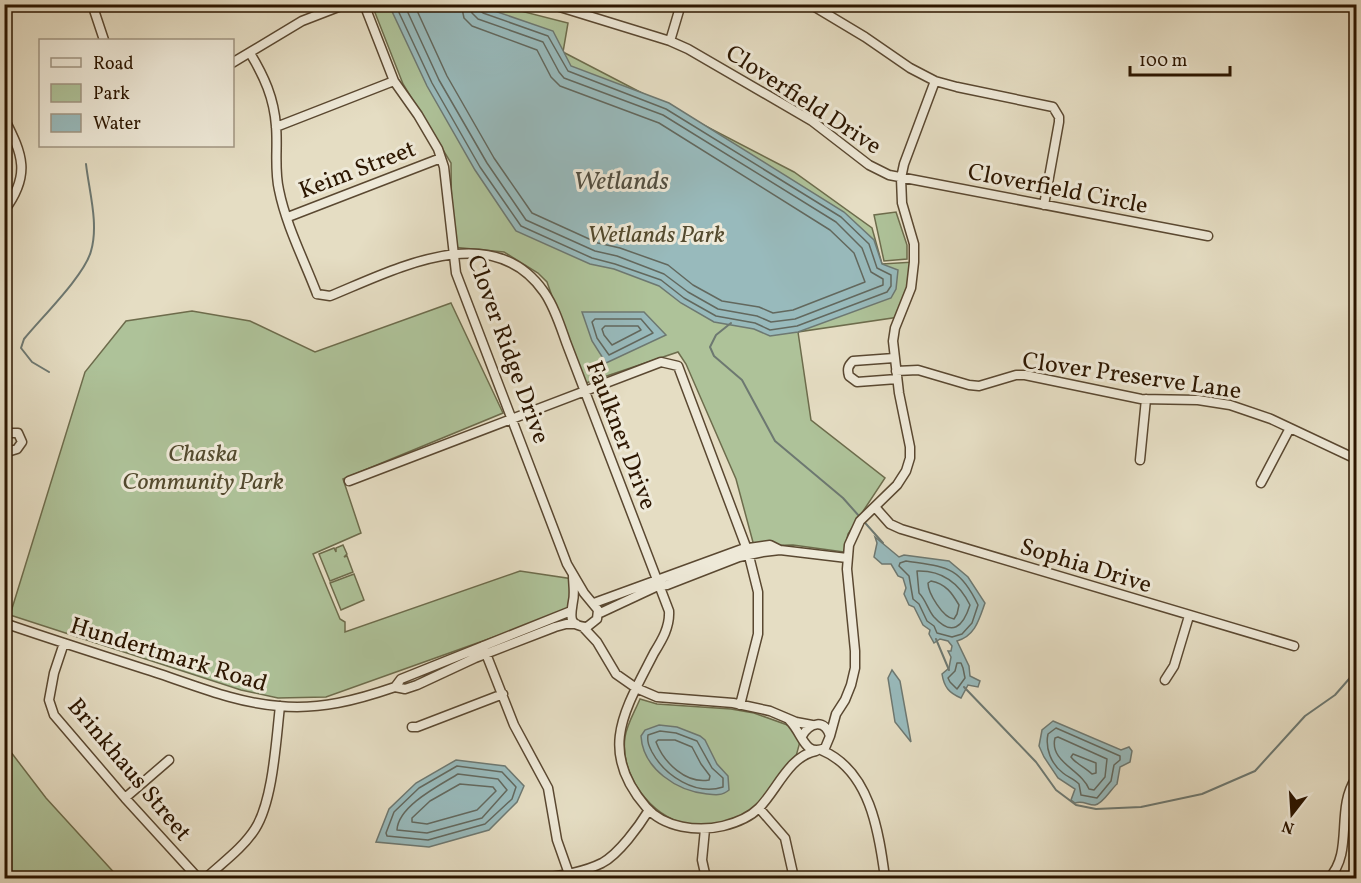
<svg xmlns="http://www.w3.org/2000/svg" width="1361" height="883" font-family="Vollkorn,serif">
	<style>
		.green { fill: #aec299; stroke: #6d6c4c; stroke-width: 1.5 }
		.water { fill: #98babc; stroke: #6d7871; stroke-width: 1.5 }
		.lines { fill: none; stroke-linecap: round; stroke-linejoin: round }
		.shore { stroke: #62685e; stroke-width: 1.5 }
		.stream { stroke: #6d7871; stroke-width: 2 }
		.minor-casing { stroke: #5a4831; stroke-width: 11 }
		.minor { stroke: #eee9d8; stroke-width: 8 }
		.labels { text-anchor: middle; stroke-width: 6; stroke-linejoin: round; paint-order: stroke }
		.street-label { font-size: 24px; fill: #2c1600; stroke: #eee9d8 }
		.park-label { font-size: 24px; font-style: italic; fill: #534a2e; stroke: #eee9d8 }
		.water-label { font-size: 26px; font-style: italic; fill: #524f42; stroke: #eee9d8 }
	</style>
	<rect width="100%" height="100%" fill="#e5ddc3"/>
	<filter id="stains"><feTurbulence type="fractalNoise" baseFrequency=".00333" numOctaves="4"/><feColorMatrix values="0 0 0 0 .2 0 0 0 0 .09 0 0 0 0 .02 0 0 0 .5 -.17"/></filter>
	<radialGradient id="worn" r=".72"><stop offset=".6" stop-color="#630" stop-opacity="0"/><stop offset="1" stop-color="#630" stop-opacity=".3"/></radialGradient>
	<path class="green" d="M 372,5 L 497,5 L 568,23 L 563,52 L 794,172 L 872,228 L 882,264 L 914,262 L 899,317 L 798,332 L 811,420 L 885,478 L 848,534 L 844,552 L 793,545 L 754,546 L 736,479 L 686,364 L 678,352 L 583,384 L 547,282 L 538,273 L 504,252 L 452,247 L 451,163 L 403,84 Z
		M 896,212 L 907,245 L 907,259 L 884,261 L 874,215 Z
		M 451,303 L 503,413 L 343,479 L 361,533 L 313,554 L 340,619 L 345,622 L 345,632 L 520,571 L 573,579 L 567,611 L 326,697 L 278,698 L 241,690 L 10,615 L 85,372 L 126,321 L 192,311 L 250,321 L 315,352 Z
		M 343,545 L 347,554 L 344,557 L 347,556 L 353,572 L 330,581 L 319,554 L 334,548 L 336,552 L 336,548 Z
		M 354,574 L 364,600 L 341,610 L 330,583 Z
		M 640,699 L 657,704 L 731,709 L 754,713 L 793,727 L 801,738 L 795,760 C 782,775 766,802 749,812 C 732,822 707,829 687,824 C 650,816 620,775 625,737 C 627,724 635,711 640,699 Z
		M 4,743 L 46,798 L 119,878 L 5,878 Z"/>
	<path class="water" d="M 389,5 L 477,5 L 553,31 L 571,66 L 669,103 L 844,212 L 874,240 L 882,264 L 898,270 L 896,289 L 891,298 L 798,332 L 770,336 L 754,329 L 714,322 L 681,303 L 659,286 L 614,269 L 590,264 L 516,231 L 475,170 L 427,86 Z
		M 582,312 L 644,312 L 666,335 L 606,363 L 592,341 Z
		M 875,537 L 899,557 L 904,555 L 949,561 L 968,577 L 985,603 C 979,620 975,636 957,641 L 969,666 L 970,676 L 980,681 L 978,687 L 968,685 L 961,698 C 949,693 944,687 942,674 L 949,668 L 951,657 L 948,651 L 951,651 L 952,646 L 948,641 L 940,639 L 934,643 L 929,634 L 930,630 L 923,625 L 914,607 L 909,605 L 904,594 L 906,588 L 903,578 L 898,576 L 891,564 L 882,564 L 874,557 L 877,543 Z
		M 892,670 L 900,681 L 911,742 L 895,722 L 888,678 Z
		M 1053,721 L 1121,750 L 1129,747 L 1132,751 L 1130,762 L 1120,767 L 1117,784 C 1111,789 1103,804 1095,805 C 1087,805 1083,800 1075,803 L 1071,800 L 1075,789 L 1058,778 L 1044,757 L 1039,746 L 1042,730 Z
		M 659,725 L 677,727 L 700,736 L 705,740 L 717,764 L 728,776 L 729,790 C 722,796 715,795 707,794 C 677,791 643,769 641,736 L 645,730 Z
		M 456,760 L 505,766 L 524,786 L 517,802 L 489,830 L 429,847 L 376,842 L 389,809 L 416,783 Z"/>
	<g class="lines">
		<path class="shore" d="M 395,4 L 432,83 L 480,167 L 521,226 L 592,258 L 615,264 L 661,280 L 684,298 L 716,316 L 755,323 L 770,330 L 797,326 L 887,292 L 891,286 L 891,275 L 877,268 L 869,244 L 841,217 L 666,109 L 568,71 L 548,36 L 483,13 L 479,10 L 478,4
			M 404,4 L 439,80 L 487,163 L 526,220 L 595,251 L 617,256 L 664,274 L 688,292 L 718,309 L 757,316 L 771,322 L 795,319 L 883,285 L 883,279 L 871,272 L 862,248 L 836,222 L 663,115 L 564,78 L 559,72 L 543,42 L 478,19 L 472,13 L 470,4
			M 414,4 L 447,76 L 494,158 L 532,213 L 598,243 L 620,248 L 668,265 L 693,285 L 722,301 L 759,307 L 773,313 L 793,310 L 865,282 L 854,253 L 830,230 L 659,123 L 560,86 L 551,77 L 537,50 L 472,26 L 464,18 L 461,4
			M 595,319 L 641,319 L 653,333 L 609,355 L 597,338 L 592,322 Z
			M 605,326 L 638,326 L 641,330 L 612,345 L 604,335 L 602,329 Z
			M 906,561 C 945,567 959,565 978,605 L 972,623 L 962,634 L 952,637 L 937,633 L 934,626 L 927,621 L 919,604 L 913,599 L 909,576 L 899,566 L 900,563 Z
			M 917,571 C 943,570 959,583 970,605 C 963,627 952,637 934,617 C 928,610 926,600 919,593 Z
			M 931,581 C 946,584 952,593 959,605 L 957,614 L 954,619 C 943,618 928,593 928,583 Z
			M 957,663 L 961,663 L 963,668 L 965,678 L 957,689 L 950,682 L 948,678 L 955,671 Z
			M 1056,728 L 1120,756 L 1120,760 L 1114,765 L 1111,781 L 1097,798 L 1081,795 L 1079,784 C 1074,779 1068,777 1063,773 C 1051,764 1045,748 1048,734 Z
			M 660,731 L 676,733 L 697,741 L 712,768 L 723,778 L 723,787 C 696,796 665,776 652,752 C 649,746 647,742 648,735 Z
			M 1058,737 L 1107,759 L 1105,777 L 1094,790 L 1089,789 C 1082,770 1049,762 1055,738 Z
			M 658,740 L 675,740 L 692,747 L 701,764 L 710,776 L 709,780 C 686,784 664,763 656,742 Z
			M 1073,754 L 1096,763 L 1096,773 L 1092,774 C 1086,768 1075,763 1071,757 Z
			M 457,766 L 502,772 L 516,787 L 512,799 L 485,824 L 428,840 L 387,836 L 386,833 L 394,812 L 419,788 Z
			M 458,774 L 498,779 L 507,790 L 482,818 L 427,833 L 397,830 C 398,806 440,785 458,774 Z
			M 460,784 L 493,787 L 496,791 L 477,810 L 427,824 L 412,822 L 412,818 L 430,801 Z"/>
		<path class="stream" d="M 731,323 L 716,335 L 710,347 L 714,356 L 742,380 L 775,441 L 843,498 L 883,543
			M 49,372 L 32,362 L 21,348 L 24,339 C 41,318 85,275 91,251 C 99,224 89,191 86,164
			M 936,639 L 949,670
			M 964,687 L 1036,762 L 1056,790 L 1076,805 L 1096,809 L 1141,807 L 1202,794 L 1255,771 L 1305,716 L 1335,695 L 1356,671"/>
		<defs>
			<path id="minor" d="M 92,4 L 104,40
				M 364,4 L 394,81 L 418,115 L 438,149 L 444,167 L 456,273 L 567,564 L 584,593 L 598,610 L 597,619 L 587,627 C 567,626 571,615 573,601 C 575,593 573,584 573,575
				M 550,4 L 670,41 L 688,49 L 812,121 L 869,165 L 889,175 L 1208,236
				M 810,4 L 865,37 L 910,68 L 935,81 L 957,87 L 1053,107 L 1059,117 L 1059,122 L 1044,205
				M 670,41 L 681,4
				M 250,53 C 264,76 274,98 276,126 C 278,147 274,169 279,190 C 286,225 304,260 317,294
				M 232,63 L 302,21 L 346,4
				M 4,118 C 23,155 31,175 4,211
				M 276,127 L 394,81
				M 288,217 L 441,158
				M 317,294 L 330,296 C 394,270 492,217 544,292 C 554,306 560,325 566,342 L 669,611 C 670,627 662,640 654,653 C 625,710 597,750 646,807 C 664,828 698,832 723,826 C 735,823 750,817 759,808 C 777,790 789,756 816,751
				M 894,358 L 853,361 C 848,366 847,369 849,376 L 857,382 L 897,379
				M 896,371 L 918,370 L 969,385 L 979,386 L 1016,375 L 1025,375 L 1141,399 L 1198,400 L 1230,405 L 1271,419 L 1356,459
				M 4,437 L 9,433 L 18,433 L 22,442 L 17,449 L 4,453
				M 1140,460 L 1146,399
				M 349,481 L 661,362 L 678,366 L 748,552 L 758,592 L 758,634 L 740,705
				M 1261,483 L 1290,428
				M 875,507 L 890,524 L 901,529 L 1294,646
				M 594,603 L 742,549 L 770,545 L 780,550
				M 598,614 L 658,586 L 667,585 L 739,557 L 763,552 L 780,550 L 847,558
				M 4,623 C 56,641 108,657 160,674 C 199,687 238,703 279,706 C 320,710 357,700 395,687
				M 583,627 L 597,642 L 616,674 L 636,688 L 657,697 L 733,703 L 770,711 L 796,722 L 812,725
				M 64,643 L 54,673 L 49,700 L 54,715 L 125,798 L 198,878
				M 483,646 L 514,725 L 548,788 L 557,840 L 569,874
				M 1165,680 L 1174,666 L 1189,616
				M 395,687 L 405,689 L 417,685 L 475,658 L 555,627 L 566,624 L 576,624
				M 395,687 L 401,679 L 571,611
				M 790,721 C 803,734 804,757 825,748 L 830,736 C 825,719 810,722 802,736
				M 412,727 L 417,727 L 503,694
				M 830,736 L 836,714 L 845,700 L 851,685 L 855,668 L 855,651 L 847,569 L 849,545 L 860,521 L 897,485 L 906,471 L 910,458 L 910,447 L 899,393 L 893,341 L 895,328 L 911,288 L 914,262 L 914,244 L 902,203 L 901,178 L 904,164 L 935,81
				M 821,750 C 870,770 879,832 885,878
				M 125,798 L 169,760
				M 759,808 L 785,838 L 794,878
				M 705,829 L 702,860 L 706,878
				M 206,878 C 222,863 243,848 255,829 C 273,801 276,741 280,706
				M 543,878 C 563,875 584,872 602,863 C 619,854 639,826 649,810
				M 1329,878 C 1354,852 1335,809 1356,778"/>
		</defs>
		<use href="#minor" class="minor-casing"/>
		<use href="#minor" class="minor"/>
	</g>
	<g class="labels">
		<g class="street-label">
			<text transform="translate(804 99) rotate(33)" y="8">Cloverfield Drive</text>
			<text transform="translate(357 169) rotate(-21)" y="8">Keim Street</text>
			<text transform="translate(1058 188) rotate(11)" y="8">Cloverfield Circle</text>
			<text transform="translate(509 349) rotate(70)" y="8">Clover Ridge Drive</text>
			<text transform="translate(1132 375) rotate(8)" y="8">Clover Preserve Lane</text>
			<text transform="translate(622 435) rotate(69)" y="8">Faulkner Drive</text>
			<text transform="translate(1086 565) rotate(17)" y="8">Sophia Drive</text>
			<text transform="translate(169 654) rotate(17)" y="8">Hundertmark Road</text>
			<text transform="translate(130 769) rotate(50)" y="8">Brinkhaus Street</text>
		</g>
		<g class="park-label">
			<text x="656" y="242">Wetlands Park</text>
			<text x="203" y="461">Chaska<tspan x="203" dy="28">Community Park</tspan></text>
		</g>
		<g class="water-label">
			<text x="621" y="189">Wetlands</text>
		</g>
	</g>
	<rect width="1361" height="883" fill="none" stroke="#e5ddc3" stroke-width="24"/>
	<rect x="6" y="6" width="1349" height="871" fill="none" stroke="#2c1600" stroke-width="3"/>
	<rect x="12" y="12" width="1337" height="859" fill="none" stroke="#2c1600" stroke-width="1.5"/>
	<rect x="39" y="39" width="195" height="108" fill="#eee9d8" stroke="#a09582" stroke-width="1.5"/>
	<rect x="51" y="58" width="30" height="9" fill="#eee9d8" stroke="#a09582" stroke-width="1.5"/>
	<text x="93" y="69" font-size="18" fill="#2c1600">Road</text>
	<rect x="51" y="84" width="30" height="18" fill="#aec299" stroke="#a09582" stroke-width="1.5"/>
	<text x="93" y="99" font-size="18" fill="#2c1600">Park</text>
	<rect x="51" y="114" width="30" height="18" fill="#98babc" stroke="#a09582" stroke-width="1.5"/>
	<text x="93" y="129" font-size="18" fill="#2c1600">Water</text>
	<g transform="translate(1292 814) rotate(197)" stroke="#eee9d8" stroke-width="4.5" paint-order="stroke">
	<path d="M0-4.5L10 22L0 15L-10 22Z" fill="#2c1600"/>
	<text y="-9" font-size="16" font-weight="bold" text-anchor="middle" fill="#2c1600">N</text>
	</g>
	<path d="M1130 66v9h100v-9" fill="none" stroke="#2c1600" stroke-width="3"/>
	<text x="1139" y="66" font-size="18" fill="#2c1600" stroke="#eee9d8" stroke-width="4.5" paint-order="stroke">100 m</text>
	<rect width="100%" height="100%" filter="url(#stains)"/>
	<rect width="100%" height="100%" fill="url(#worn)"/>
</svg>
